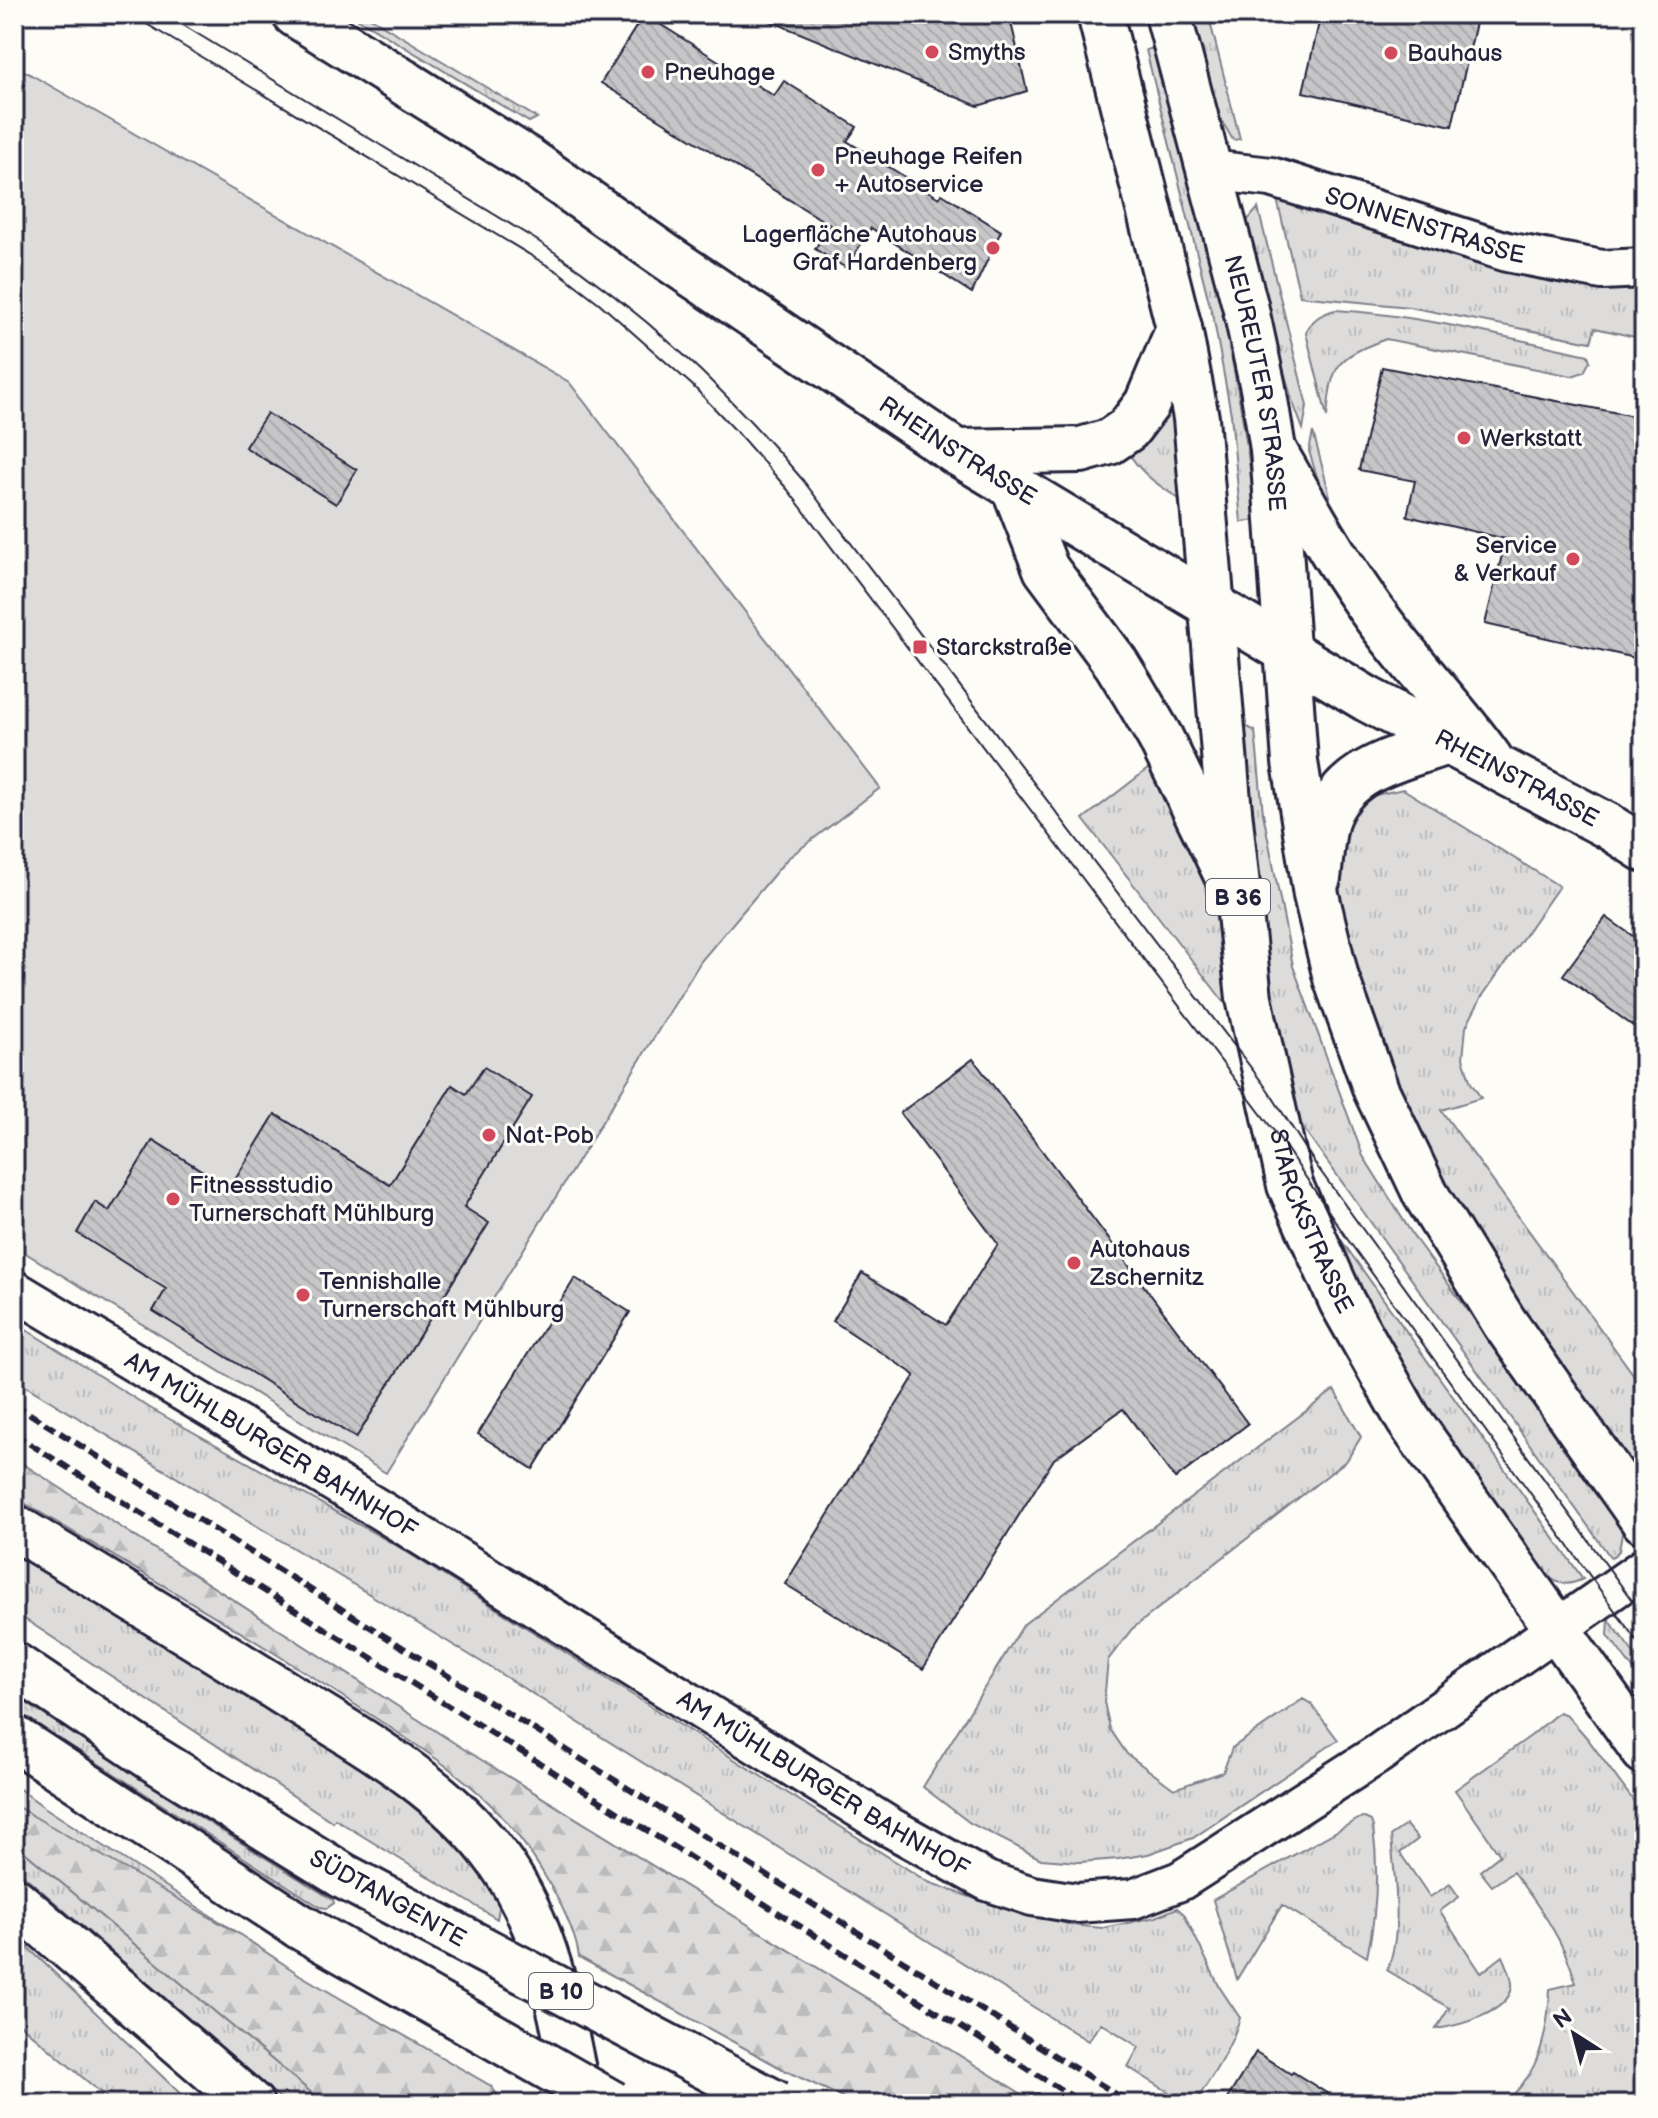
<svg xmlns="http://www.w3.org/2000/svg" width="1658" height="2118" font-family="'Balsamiq Sans',sans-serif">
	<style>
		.grass { fill: url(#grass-tufts); stroke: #807f8b; stroke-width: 2 }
		.forest { fill: url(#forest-firs); stroke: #807f8b; stroke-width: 2 }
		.garden { fill: #dddcdb; stroke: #807f8b; stroke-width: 2 }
		.building { fill: url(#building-back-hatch); stroke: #22223b; stroke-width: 2 }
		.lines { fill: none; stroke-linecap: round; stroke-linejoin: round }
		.street-casing { stroke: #22223b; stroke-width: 44 }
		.secondary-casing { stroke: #22223b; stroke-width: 50 }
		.primary-casing { stroke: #22223b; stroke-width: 50 }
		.highway-casing { stroke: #22223b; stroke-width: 50 }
		.street { stroke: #fdfcf7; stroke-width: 38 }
		.secondary { stroke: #fdfcf7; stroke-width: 44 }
		.primary { stroke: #fdfcf7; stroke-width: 44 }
		.highway { stroke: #fdfcf7; stroke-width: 44 }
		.tram { stroke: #22223b; stroke-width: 2 }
		.rail { stroke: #22223b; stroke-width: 6; stroke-dasharray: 12 6; stroke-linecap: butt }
		.highway-bridge-casing { stroke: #22223b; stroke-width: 50; stroke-linecap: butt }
		.highway-bridge { stroke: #fdfcf7; stroke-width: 44 }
		.poi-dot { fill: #d1495b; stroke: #fdfcf7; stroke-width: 3 }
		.labels { text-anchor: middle; stroke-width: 6; stroke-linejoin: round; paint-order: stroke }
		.shield { fill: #fdfcf7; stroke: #646373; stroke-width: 2 }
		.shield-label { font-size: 22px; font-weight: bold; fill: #22223b }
		.poi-label { font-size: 24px; fill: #22223b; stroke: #fdfcf7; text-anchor: start }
		.street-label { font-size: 24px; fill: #22223b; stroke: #fdfcf7 }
	</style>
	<defs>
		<pattern id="grass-tufts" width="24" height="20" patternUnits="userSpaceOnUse" patternTransform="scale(2)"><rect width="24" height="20" fill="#dddcdb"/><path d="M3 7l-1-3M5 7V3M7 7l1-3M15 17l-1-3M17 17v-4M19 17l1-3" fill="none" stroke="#bdbcbd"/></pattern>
		<pattern id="forest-firs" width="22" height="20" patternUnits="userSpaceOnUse" patternTransform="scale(2)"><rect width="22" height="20" fill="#dddcdb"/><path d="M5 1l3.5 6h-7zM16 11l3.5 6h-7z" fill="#bdbcbd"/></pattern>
		<pattern id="building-back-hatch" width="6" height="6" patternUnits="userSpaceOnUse" patternTransform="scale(2)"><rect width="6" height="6" fill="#c6c6c8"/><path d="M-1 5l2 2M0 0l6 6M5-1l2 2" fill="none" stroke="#aaaaad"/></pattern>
	</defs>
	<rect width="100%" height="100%" fill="#fdfcf7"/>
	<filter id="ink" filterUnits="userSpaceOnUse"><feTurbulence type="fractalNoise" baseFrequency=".0125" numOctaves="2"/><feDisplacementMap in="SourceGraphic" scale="16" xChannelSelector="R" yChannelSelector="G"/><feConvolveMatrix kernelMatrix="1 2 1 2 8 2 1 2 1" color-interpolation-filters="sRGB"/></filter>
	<g filter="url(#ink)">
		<path class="grass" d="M 350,14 L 364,14 L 537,118 L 529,122 Z
			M 1188,14 L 1208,14 L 1240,139 L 1233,140 L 1216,111 Z
			M 1158,47 C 1197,203 1240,359 1256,520 L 1241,522 L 1231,414 L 1215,326 L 1146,50 Z
			M 1282,195 L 1644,283 L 1644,339 L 1595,328 L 1591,342 L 1409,307 L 1300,296 L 1277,199 Z
			M 1258,208 L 1307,406 L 1303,429 L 1292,400 L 1246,236 L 1246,222 Z
			M 1335,310 C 1421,315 1504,337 1588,355 L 1590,361 L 1584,372 L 1572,376 L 1386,339 C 1335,358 1332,364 1327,417 L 1306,333 C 1311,319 1322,314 1335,310 Z
			M 1171,403 L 1182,501 C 1160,486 1140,474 1127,450 Z
			M 1313,432 L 1330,496 L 1329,516 L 1309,451 Z
			M 1240,723 L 1255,731 L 1263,813 L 1293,966 L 1363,1156 L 1416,1240 L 1585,1469 L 1623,1528 L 1619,1551 L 1611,1558 L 1299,1122 L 1279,1048 L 1264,973 Z
			M 1153,765 L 1210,881 L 1231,1011 L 1083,819 Z
			M 1403,789 L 1559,886 L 1481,998 L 1466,1027 L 1463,1058 L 1471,1083 L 1481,1098 L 1441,1110 L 1644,1389 L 1644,1485 L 1548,1351 L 1478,1245 L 1407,1112 L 1362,996 L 1333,869 L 1346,817 L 1362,798 Z
			M 1339,1237 L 1583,1579 C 1563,1589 1554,1582 1538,1569 C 1462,1462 1388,1361 1339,1237 Z
			M 14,1322 L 150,1408 L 399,1547 L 928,1882 L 987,1903 L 1071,1925 L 1103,1928 L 1156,1917 L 1177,1908 L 1184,1914 L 1220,1988 L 1240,2018 C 1231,2048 1212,2077 1194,2104 L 1188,2104 L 1128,2067 L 1139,2047 L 1101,2023 L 1088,2041 L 488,1666 L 14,1379 Z
			M 1334,1390 L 1361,1437 L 1347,1460 L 1132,1629 L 1108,1660 L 1104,1702 L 1110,1729 L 1127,1754 L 1174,1789 L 1223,1772 L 1232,1748 L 1303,1699 L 1311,1704 L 1338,1740 L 1193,1838 L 1148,1854 L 1118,1859 L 1080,1862 L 1041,1859 L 970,1823 L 923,1787 L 1024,1624 Z
			M 14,1545 L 290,1719 L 374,1777 L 436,1823 L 473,1861 L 501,1897 L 497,1919 L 335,1819 L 333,1822 L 14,1612 Z
			M 1609,1620 L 1644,1667 L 1644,1684 L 1608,1635 Z
			M 14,1695 L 195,1814 L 333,1900 L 334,1903 L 327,1908 L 320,1907 L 14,1709 Z
			M 1559,1712 L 1567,1715 L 1587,1738 L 1644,1815 L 1644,2093 L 1618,2104 L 1502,2104 C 1539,2077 1548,2034 1550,1989 L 1576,1983 C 1564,1940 1540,1907 1513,1872 L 1492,1886 L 1480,1871 L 1500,1855 L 1455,1790 L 1532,1735 Z
			M 14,1785 L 44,1807 L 239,1934 L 25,1812 L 14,1805 Z
			M 1362,1817 L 1371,1821 L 1373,1827 C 1379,1872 1377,1912 1367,1957 L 1282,1905 L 1237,1979 L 1213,1900 Z
			M 1406,1825 L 1418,1839 L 1400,1853 L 1430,1897 L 1450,1884 L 1459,1897 L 1440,1911 L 1481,1973 L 1503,1956 C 1507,1966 1513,1977 1512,1987 C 1508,2013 1458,2026 1436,2029 L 1449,2008 L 1387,1970 C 1404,1930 1394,1878 1391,1835 Z
			M 14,1843 L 325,2104 L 287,2104 L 14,1867 Z
			M 14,1934 L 191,2104 L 114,2104 L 14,2019 Z"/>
		<path class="forest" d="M 14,1458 L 459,1746 L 1038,2104 L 857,2104 L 788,2072 L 579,1957 C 574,1918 532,1850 505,1820 C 463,1771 405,1738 351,1702 C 241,1630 127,1564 14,1497 Z
			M 14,1805 L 239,1934 L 300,1975 L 491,2086 L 504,2104 L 325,2104 L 14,1843 Z"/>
		<path class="garden" d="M 14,65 L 569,382 L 880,788 L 787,859 L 701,961 L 386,1473 L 14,1246 Z"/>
		<path class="building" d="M 644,14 L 774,96 L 784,81 L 857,127 L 847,141 L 939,198 L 942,194 L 1001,231 L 972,293 L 871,228 L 846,268 L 815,249 L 830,225 L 601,83 Z
			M 753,14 L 1009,14 L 1027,91 L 978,106 Z
			M 1321,14 L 1478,14 L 1452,126 L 1303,92 Z
			M 1382,367 L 1644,418 L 1644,660 L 1485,624 L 1506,539 L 1407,516 L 1415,481 L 1359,470 Z
			M 267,413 L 357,470 L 336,504 L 245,447 Z
			M 1606,917 L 1644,944 L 1644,1034 L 1563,975 Z
			M 973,1059 L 1248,1424 L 1175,1479 L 1123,1409 L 1054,1459 L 923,1669 L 785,1584 L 915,1375 L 833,1321 L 862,1273 L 946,1325 L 998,1244 L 900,1113 Z
			M 484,1067 L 532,1097 L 464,1207 L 489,1223 L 356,1438 L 153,1311 L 166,1289 L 77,1233 L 95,1202 L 109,1211 L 153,1140 L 230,1188 L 275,1114 L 390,1185 L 452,1085 L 466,1094 Z
			M 575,1278 L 630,1312 L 533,1469 L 478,1434 Z
			M 1256,2052 L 1291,2074 L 1293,2072 L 1344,2104 L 1224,2104 Z"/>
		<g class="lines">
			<defs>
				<g id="street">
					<path id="s1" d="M 1209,170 L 1271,177 L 1507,252 L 1602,270 L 1644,268"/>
					<path id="s2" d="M 14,1290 L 380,1510 L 888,1826 L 987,1881 L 1032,1896 L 1077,1903 L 1133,1899 L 1180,1881 L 1378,1754 L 1644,1568"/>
				</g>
				<g id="secondary">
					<path id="s3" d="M 295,14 L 528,160 L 668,258 L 956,452 L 1367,699 L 1608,826 L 1644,849"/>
					<path d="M 1273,449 C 1302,500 1331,553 1365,601 C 1403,657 1451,704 1490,759"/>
					<path d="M 956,452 L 1081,450 L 1109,442 L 1128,429 L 1147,404 L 1179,328"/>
					<path d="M 1014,487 L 1046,569 L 1116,663 L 1135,694 L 1160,737 L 1235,892"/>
					<path d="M 1318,878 C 1321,858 1321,833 1328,815 C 1348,767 1402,758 1447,742"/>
				</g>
				<g id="primary">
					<path id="s4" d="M 1100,14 L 1179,328 L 1196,418 L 1228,801 L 1249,998 L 1290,1185 L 1342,1302 L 1408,1419 L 1644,1751"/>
					<path id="s5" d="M 1168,14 L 1245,305 L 1263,388 L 1273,449 L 1295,762 L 1316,895 L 1336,978 L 1376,1090 L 1426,1195 L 1504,1322 L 1644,1521"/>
				</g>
				<path id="highway" d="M 14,1527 C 103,1580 190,1634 278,1689 C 359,1741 455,1790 508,1874 C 552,1943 563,2025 580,2104
					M 14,1665 L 152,1758 L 345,1877
					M 14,1738 L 301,1927
					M 14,1900 L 251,2104"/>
			</defs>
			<use href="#street" class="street-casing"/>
			<use href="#secondary" class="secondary-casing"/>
			<use href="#primary" class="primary-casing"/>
			<use href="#highway" class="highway-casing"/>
			<use href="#street" class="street"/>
			<use href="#secondary" class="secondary"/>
			<use href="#primary" class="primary"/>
			<use href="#highway" class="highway"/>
			<path class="tram" d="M 130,14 L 560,273 L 599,303 L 692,385 L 736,431 L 788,490 L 1280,1139 L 1348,1240 L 1644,1651
				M 165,14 L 538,241 C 642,310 721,384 802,479 L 1268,1090 L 1316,1165 L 1644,1617"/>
			<path class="rail" d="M 14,1404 L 1132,2104
				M 14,1434 L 1084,2104"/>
			<defs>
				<path id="highway-bridge" d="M 345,1877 L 777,2104
					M 301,1927 L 613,2104"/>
			</defs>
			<use href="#highway-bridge" class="highway-bridge-casing"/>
			<use href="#highway-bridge" class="highway-bridge"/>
		</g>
	</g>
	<g class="poi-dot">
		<circle cx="932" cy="52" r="8"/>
		<circle cx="1391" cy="53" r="8"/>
		<circle cx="648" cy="72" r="8"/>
		<circle cx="818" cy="170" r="8"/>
		<circle cx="993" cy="248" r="8"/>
		<circle cx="1464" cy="438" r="8"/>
		<circle cx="1573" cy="559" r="8"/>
		<rect x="912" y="639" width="16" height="16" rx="4"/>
		<circle cx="489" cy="1135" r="8"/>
		<circle cx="173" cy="1199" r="8"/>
		<circle cx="1074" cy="1263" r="8"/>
		<circle cx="303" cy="1295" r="8"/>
	</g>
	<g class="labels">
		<g class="shield">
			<rect x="1206" y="879" width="64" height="36" rx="6"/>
			<rect x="529" y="1973" width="64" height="36" rx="6"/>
		</g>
		<g class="shield-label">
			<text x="1238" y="905">B 36</text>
			<text x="561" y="1999">B 10</text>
		</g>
		<g class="poi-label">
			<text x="948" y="60">Smyths</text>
			<text x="1407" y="61">Bauhaus</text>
			<text x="664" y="80">Pneuhage</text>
			<text x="834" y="164">Pneuhage Reifen<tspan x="834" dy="28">+ Autoservice</tspan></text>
			<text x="977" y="242" text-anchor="end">Lagerfläche Autohaus<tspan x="977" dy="28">Graf Hardenberg</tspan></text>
			<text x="1480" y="446">Werkstatt</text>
			<text x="1557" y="553" text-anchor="end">Service<tspan x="1557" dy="28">&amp; Verkauf</tspan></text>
			<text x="936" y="655">Starckstraße</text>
			<text x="505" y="1143">Nat-Pob</text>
			<text x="189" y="1193">Fitnessstudio<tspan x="189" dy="28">Turnerschaft Mühlburg</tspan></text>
			<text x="1090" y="1257">Autohaus<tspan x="1090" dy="28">Zschernitz</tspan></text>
			<text x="319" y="1289">Tennishalle<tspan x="319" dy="28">Turnerschaft Mühlburg</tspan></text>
		</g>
		<g class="street-label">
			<text dy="8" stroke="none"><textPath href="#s1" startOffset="224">SONNENSTRASSE</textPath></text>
			<text dy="8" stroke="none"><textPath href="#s5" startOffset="380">NEUREUTER STRASSE</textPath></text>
			<text dy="8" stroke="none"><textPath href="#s3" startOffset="794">RHEINSTRASSE</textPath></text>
			<text dy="8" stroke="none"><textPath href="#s3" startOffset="1442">RHEINSTRASSE</textPath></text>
			<text dy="8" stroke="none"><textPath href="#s4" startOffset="1230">STARCKSTRASSE</textPath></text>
			<text dy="8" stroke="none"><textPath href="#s2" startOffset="300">AM MÜHLBURGER BAHNHOF</textPath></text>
			<text dy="8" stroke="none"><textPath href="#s2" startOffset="948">AM MÜHLBURGER BAHNHOF</textPath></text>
			<text transform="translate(388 1898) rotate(29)" y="8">SÜDTANGENTE</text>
		</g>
	</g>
	<rect width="1658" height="2118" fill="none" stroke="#fdfcf7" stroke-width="48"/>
	<rect x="24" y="24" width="1610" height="2070" fill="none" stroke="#22223b" stroke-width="3" filter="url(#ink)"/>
	<g transform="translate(1574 2034) rotate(324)" stroke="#fdfcf7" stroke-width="6" paint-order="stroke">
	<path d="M0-6L14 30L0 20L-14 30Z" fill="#22223b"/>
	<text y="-12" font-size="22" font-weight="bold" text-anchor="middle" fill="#22223b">N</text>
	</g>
</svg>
